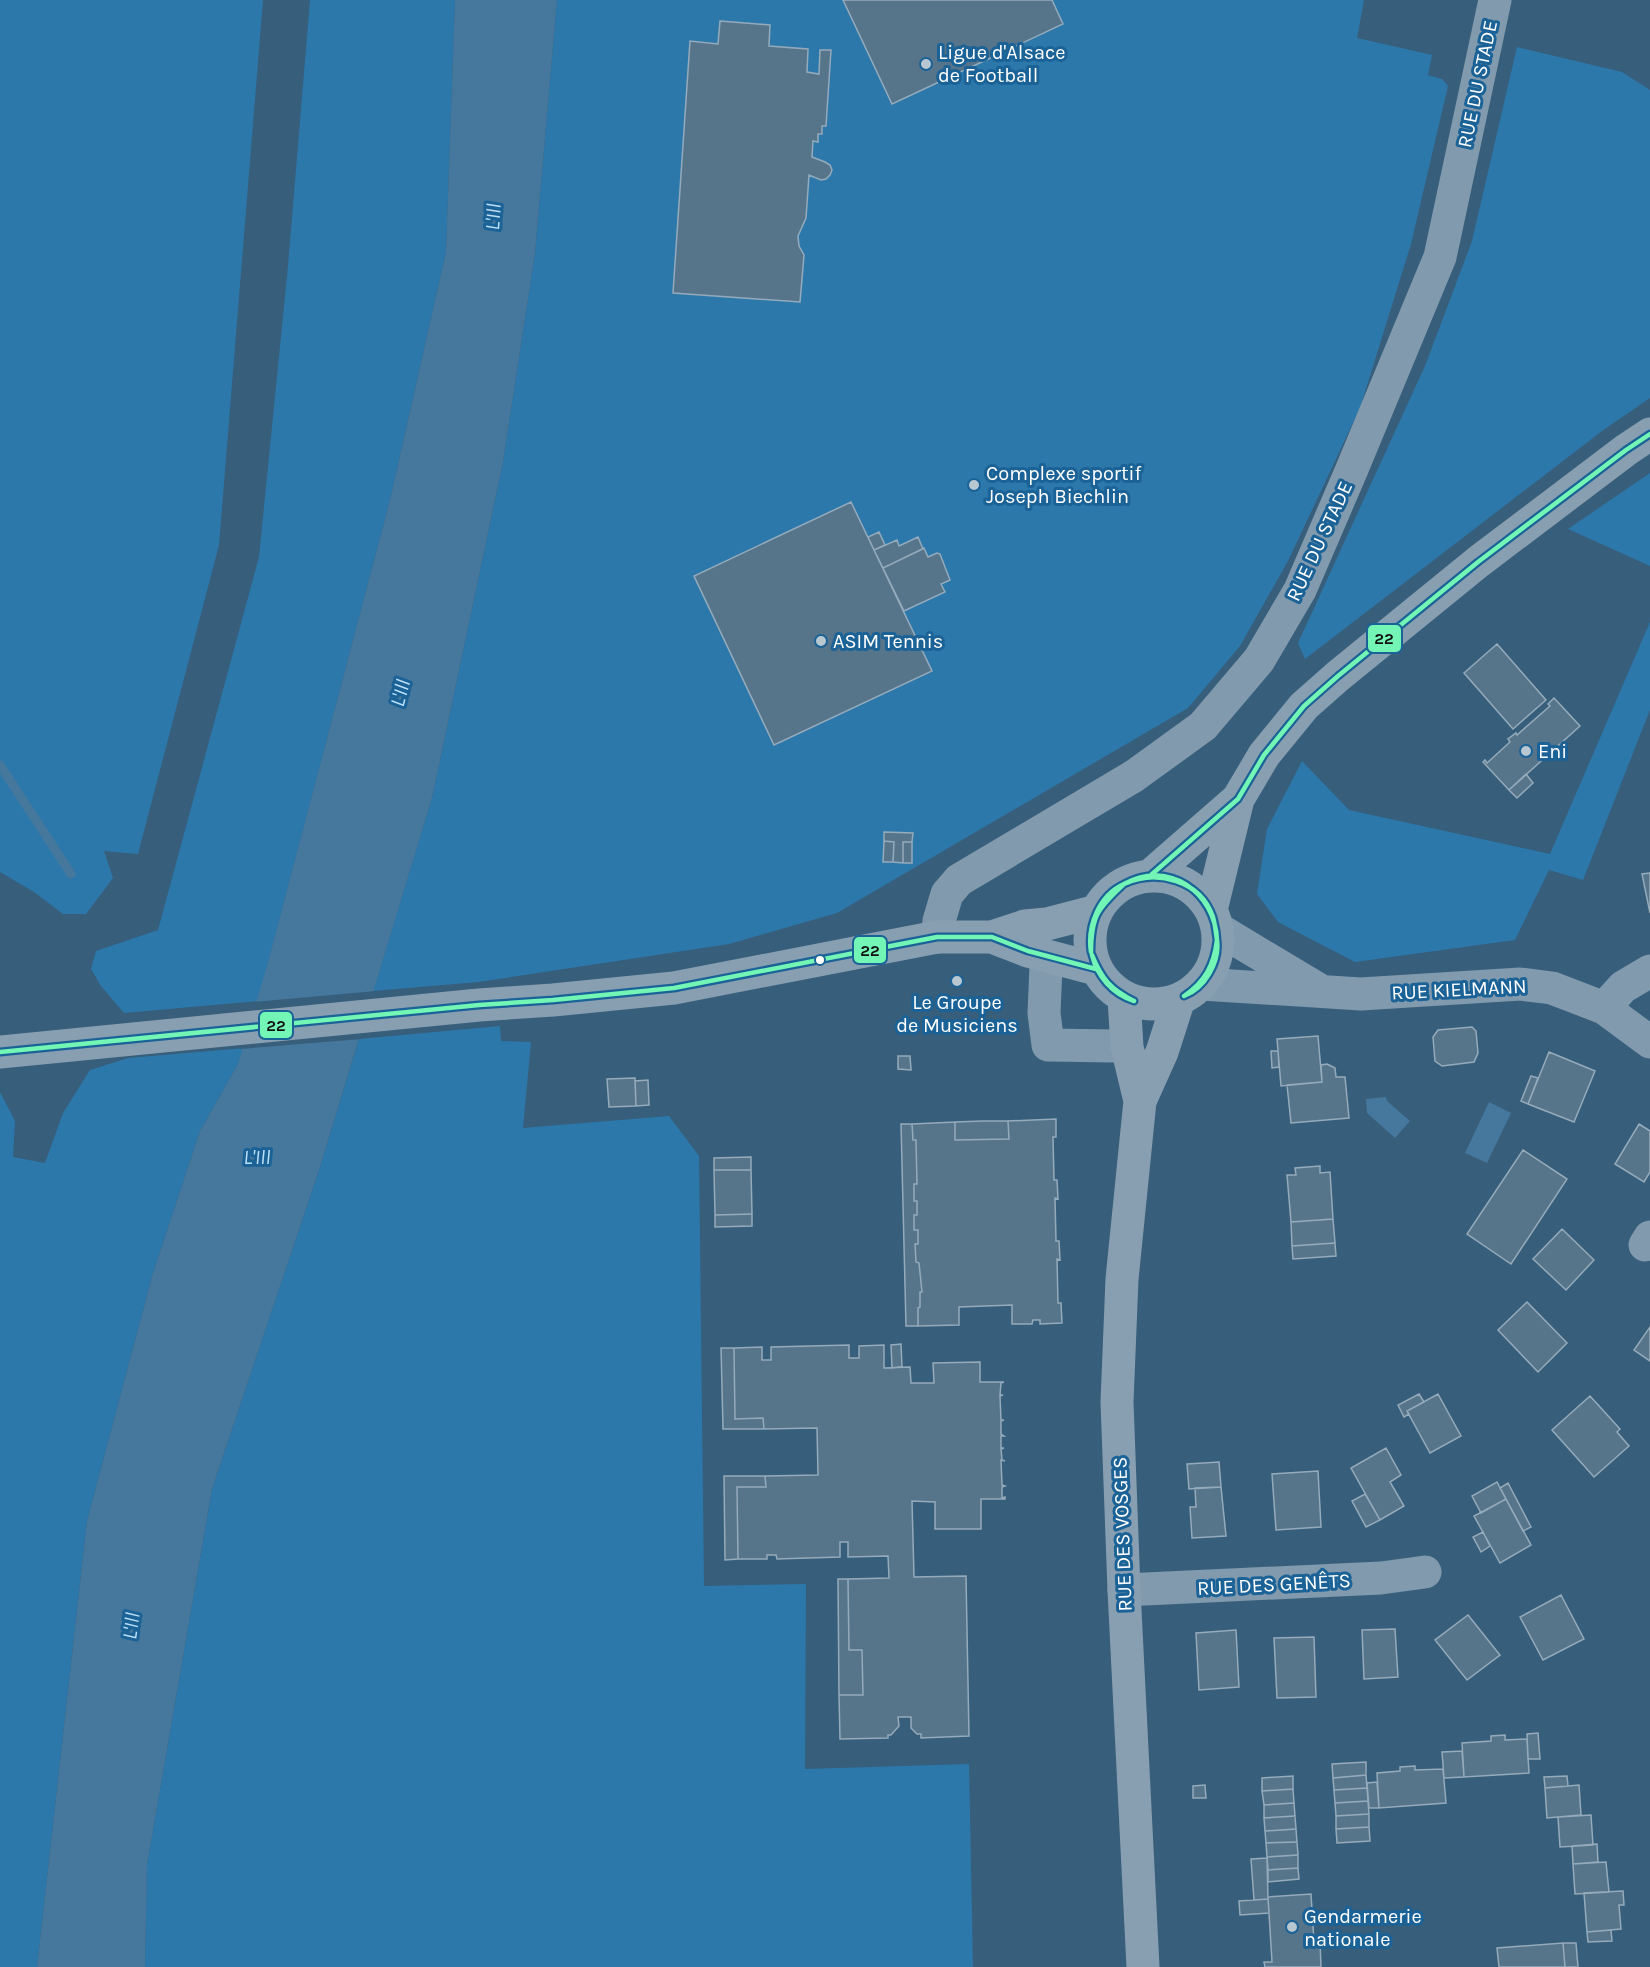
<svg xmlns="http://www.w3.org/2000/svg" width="1650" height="1967" font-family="Karla,sans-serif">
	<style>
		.green { fill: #2d78ab }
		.water { fill: #46779c }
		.pier { fill: #375e7b }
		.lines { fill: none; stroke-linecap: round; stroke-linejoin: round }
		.stream { stroke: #46779c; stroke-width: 9 }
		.building { fill: #56758b; stroke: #95abbb; stroke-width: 1.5 }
		.street { stroke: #819aad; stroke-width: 33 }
		.secondary { stroke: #889fb1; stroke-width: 33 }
		.bus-1-casing { stroke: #1b6297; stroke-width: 9 }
		.bus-1 { stroke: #73f5b5; stroke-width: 4.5 }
		.poi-dot { fill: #b9c7d1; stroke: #1b6297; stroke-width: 2 }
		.bus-dot { fill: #fff; stroke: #1b6297; stroke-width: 2 }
		.labels { text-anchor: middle; stroke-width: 6; stroke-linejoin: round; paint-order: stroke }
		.poi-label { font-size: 20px; fill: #fff; stroke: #1b6297; text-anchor: start }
		.street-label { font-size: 20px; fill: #fff; stroke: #1b6297 }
		.water-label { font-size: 21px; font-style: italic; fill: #bbdff7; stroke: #1b6297 }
		.line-badge { stroke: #1b6297; stroke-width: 2 }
		.pale-badge-label { font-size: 16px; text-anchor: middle; font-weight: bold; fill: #111 }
	</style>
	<rect width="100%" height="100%" fill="#375e7b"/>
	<path class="green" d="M 0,0 L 263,0 L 219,545 L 138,854 L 104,851 L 113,878 L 86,914 L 63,914 L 34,892 L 0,872 Z
		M 310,0 L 455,0 L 446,252 L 390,500 L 258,1001 L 124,1013 L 101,986 L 91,969 L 96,951 L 158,930 L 259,557 L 288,266 Z
		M 557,0 L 1364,0 L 1357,38 L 1432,55 L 1428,75 L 1442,79 L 1448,86 L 1411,244 L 1360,408 L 1288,561 L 1240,646 L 1188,708 L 837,913 L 729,944 L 478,982 L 373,991 L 432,798 L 503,462 L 535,253 Z
		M 1517,47 L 1622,72 L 1650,90 L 1650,398 L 1602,431 L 1305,659 L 1298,643 L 1425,366 L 1472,241 Z
		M 1650,473 L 1650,566 L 1568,529 Z
		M 1650,622 L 1650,710 L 1583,880 L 1549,870 L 1515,940 L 1355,962 L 1278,922 L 1257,894 L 1267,829 L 1302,761 L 1349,810 L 1550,854 Z
		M 500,1026 L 501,1041 L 531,1042 L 523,1128 L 669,1116 L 699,1156 L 704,1586 L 806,1584 L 805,1769 L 969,1764 L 973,1967 L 145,1967 L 147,1865 L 212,1489 L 320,1167 L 359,1039 Z
		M 246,1048 L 238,1064 L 200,1131 L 153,1273 L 87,1521 L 37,1967 L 0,1967 L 0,1092 L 15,1121 L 13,1157 L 45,1163 L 63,1113 L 90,1070 L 128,1058 Z"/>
	<path class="water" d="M 455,0 L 557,0 L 535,253 L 503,462 L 432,798 L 320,1167 L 212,1489 L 147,1865 L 145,1967 L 37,1967 L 87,1521 L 153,1273 L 200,1131 L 238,1064 L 267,966 L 390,500 L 446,252 Z
		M 1386,1097 L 1387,1101 L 1410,1121 L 1395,1138 L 1367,1113 L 1366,1099 Z
		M 1489,1102 L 1511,1113 L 1487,1163 L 1465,1153 Z"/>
	<path class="pier" d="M 376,991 L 362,1039 L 240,1049 L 254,1002 Z"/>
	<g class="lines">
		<path class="stream" d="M 0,765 L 71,874"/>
	</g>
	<path class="building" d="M 843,0 L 1052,0 L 1063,24 L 892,104 Z
		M 720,21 L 770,25 L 769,46 L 808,49 L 807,72 L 819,74 L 820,50 L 831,50 L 826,126 L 822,126 L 822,134 L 818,134 L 818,142 L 813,141 L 812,157 L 825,162 L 830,165 L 832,170 L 830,175 L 826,179 L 821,180 L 809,175 L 806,218 L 798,236 L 799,246 L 804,255 L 800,302 L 673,293 L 690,41 L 718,44 Z
		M 851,502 L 932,671 L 774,745 L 694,576 Z
		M 879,532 L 885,545 L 874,550 L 868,537 Z
		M 918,537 L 923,549 L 883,568 L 874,550 L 897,540 L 899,546 Z
		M 924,548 L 928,557 L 937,553 L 940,554 L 950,580 L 941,584 L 945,592 L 904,611 L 883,568 Z
		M 1497,644 L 1546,700 L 1513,729 L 1464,673 Z
		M 1554,698 L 1580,726 L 1509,790 L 1483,762 L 1485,760 L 1487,763 L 1510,742 L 1508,739 L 1516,733 L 1517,735 L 1550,706 L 1548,704 Z
		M 1526,774 L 1533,783 L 1517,798 L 1509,790 Z
		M 884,832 L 913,833 L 912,842 L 903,842 L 903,863 L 893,862 L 894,842 L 884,841 Z
		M 884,841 L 894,842 L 893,862 L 883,862 Z
		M 903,842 L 912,842 L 912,863 L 903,863 Z
		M 1650,873 L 1650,913 L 1642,874 Z
		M 1472,1027 L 1476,1031 L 1478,1053 L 1474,1062 L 1442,1066 L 1435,1061 L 1433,1037 L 1438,1030 Z
		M 1318,1036 L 1322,1082 L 1281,1086 L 1277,1039 Z
		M 1271,1051 L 1278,1051 L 1279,1067 L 1272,1068 Z
		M 1549,1052 L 1595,1071 L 1574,1122 L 1528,1104 Z
		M 898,1056 L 910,1056 L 911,1070 L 898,1069 Z
		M 1327,1064 L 1335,1068 L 1336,1077 L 1345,1077 L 1349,1118 L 1291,1123 L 1287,1085 L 1322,1082 L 1321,1065 Z
		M 1531,1076 L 1538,1078 L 1528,1104 L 1521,1101 Z
		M 635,1078 L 636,1106 L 609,1107 L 607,1079 Z
		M 648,1080 L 649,1105 L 636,1106 L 635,1081 Z
		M 1056,1119 L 1056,1137 L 1053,1137 L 1054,1180 L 1057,1180 L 1058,1199 L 1055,1198 L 1056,1241 L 1059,1241 L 1060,1260 L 1057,1259 L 1058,1303 L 1061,1303 L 1062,1323 L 1040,1324 L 1040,1320 L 1033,1320 L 1032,1324 L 1012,1324 L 1012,1305 L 959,1307 L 959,1325 L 918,1326 L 918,1308 L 920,1307 L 920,1292 L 922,1292 L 919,1263 L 916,1262 L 915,1244 L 918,1244 L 918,1230 L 914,1230 L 914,1215 L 917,1215 L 917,1201 L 914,1201 L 914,1184 L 917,1184 L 916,1140 L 913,1140 L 912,1124 L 955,1122 L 955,1140 L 1009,1139 L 1008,1121 Z
		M 983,1121 L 1008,1121 L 1009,1139 L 955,1140 L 955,1122 Z
		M 901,1124 L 912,1124 L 913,1140 L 916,1140 L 917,1184 L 914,1184 L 914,1201 L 917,1201 L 917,1215 L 914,1215 L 914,1230 L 918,1230 L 918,1244 L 915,1244 L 916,1262 L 919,1263 L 922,1292 L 920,1292 L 920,1307 L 918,1308 L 918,1326 L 906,1326 Z
		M 1639,1124 L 1650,1131 L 1650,1172 L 1644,1182 L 1615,1164 Z
		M 1523,1150 L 1567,1179 L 1511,1264 L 1467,1234 Z
		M 751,1157 L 751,1170 L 714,1170 L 714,1158 Z
		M 1320,1166 L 1320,1173 L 1330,1172 L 1333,1219 L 1291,1222 L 1287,1175 L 1296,1175 L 1295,1168 Z
		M 714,1170 L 751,1170 L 752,1214 L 715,1215 Z
		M 752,1214 L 752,1226 L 715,1227 L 715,1215 Z
		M 1333,1219 L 1335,1243 L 1292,1246 L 1291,1222 Z
		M 1562,1229 L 1594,1260 L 1566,1290 L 1533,1259 Z
		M 1335,1243 L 1336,1256 L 1293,1259 L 1292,1246 Z
		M 1527,1302 L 1567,1343 L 1538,1372 L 1498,1330 Z
		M 1650,1327 L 1650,1361 L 1634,1350 Z
		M 901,1344 L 902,1367 L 892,1368 L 891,1345 Z
		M 849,1345 L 849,1358 L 859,1358 L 859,1346 L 884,1345 L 884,1368 L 910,1367 L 911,1383 L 934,1383 L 933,1363 L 980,1362 L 980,1382 L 1004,1382 L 1001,1383 L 1000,1395 L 1003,1395 L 1000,1396 L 1001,1420 L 1004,1420 L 1001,1421 L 1001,1434 L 1004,1436 L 1001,1436 L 1001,1448 L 1004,1448 L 1001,1449 L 1002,1460 L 1005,1461 L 1001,1460 L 1002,1485 L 1005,1486 L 1002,1487 L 1002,1498 L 1005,1497 L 1005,1499 L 981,1499 L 981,1529 L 935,1529 L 935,1502 L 912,1501 L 914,1577 L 966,1576 L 969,1736 L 921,1738 L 921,1734 L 917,1734 L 911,1728 L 911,1717 L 898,1717 L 899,1726 L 891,1735 L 888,1735 L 888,1738 L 840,1739 L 839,1695 L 863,1695 L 862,1650 L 849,1650 L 848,1579 L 889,1578 L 888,1556 L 848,1557 L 848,1542 L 840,1542 L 840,1557 L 777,1559 L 776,1555 L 767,1555 L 767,1559 L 738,1559 L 737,1487 L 766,1487 L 765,1476 L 818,1475 L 817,1428 L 764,1429 L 763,1418 L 735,1419 L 734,1348 L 762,1347 L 762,1360 L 771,1360 L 771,1347 Z
		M 721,1348 L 734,1348 L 735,1419 L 763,1418 L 764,1429 L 723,1429 Z
		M 1419,1394 L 1424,1402 L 1407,1411 L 1409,1414 L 1404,1417 L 1398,1405 Z
		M 1438,1394 L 1461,1436 L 1430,1453 L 1407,1411 Z
		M 1590,1396 L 1620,1429 L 1617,1432 L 1629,1446 L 1594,1477 L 1552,1430 Z
		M 1386,1448 L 1401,1475 L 1390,1482 L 1404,1506 L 1380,1520 L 1351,1468 Z
		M 1219,1462 L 1221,1487 L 1189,1489 L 1187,1464 Z
		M 1318,1471 L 1321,1527 L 1276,1530 L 1272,1474 Z
		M 724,1476 L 765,1476 L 766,1487 L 737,1487 L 738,1559 L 725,1560 Z
		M 1497,1482 L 1506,1499 L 1481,1513 L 1472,1496 Z
		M 1508,1483 L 1531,1527 L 1523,1531 L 1500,1488 Z
		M 1221,1487 L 1226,1536 L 1192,1538 L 1190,1507 L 1196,1507 L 1195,1488 Z
		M 1365,1494 L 1380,1520 L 1366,1527 L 1352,1501 Z
		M 1506,1499 L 1531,1545 L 1500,1563 L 1474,1516 Z
		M 1483,1532 L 1490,1546 L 1481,1552 L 1473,1537 Z
		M 838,1579 L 848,1579 L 849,1650 L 862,1650 L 863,1695 L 839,1695 Z
		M 1561,1595 L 1584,1639 L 1543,1660 L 1520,1617 Z
		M 1468,1615 L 1500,1655 L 1467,1680 L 1435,1640 Z
		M 1395,1629 L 1398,1677 L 1364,1679 L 1362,1630 Z
		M 1236,1630 L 1239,1687 L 1199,1690 L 1196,1633 Z
		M 1314,1637 L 1316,1697 L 1277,1698 L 1274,1638 Z
		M 1538,1733 L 1540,1759 L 1528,1759 L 1527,1734 Z
		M 1505,1735 L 1505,1740 L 1527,1739 L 1529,1773 L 1464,1777 L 1462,1743 L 1491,1741 L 1491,1736 Z
		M 1462,1751 L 1464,1777 L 1444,1778 L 1442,1752 Z
		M 1366,1762 L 1366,1775 L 1333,1778 L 1332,1764 Z
		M 1415,1766 L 1415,1770 L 1443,1769 L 1446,1803 L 1379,1808 L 1377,1773 L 1400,1771 L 1400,1767 Z
		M 1366,1775 L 1367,1788 L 1334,1790 L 1333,1778 Z
		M 1293,1776 L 1293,1789 L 1262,1791 L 1262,1778 Z
		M 1567,1776 L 1568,1786 L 1545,1788 L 1544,1777 Z
		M 1377,1782 L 1379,1808 L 1369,1808 L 1367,1783 Z
		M 1205,1785 L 1206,1798 L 1193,1798 L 1193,1786 Z
		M 1579,1785 L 1581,1815 L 1547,1818 L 1545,1788 Z
		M 1367,1788 L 1368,1801 L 1335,1803 L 1334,1790 Z
		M 1293,1789 L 1294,1803 L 1264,1805 L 1262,1791 Z
		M 1368,1801 L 1369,1814 L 1336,1816 L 1335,1803 Z
		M 1294,1803 L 1295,1816 L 1264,1818 L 1264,1805 Z
		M 1369,1814 L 1369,1827 L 1336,1829 L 1336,1816 Z
		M 1591,1815 L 1593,1845 L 1560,1847 L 1558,1817 Z
		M 1295,1816 L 1296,1829 L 1265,1831 L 1264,1818 Z
		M 1369,1827 L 1370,1841 L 1337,1843 L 1336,1829 Z
		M 1296,1829 L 1297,1842 L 1266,1843 L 1265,1831 Z
		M 1297,1842 L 1298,1855 L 1267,1857 L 1266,1843 Z
		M 1597,1844 L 1598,1862 L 1573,1864 L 1572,1846 Z
		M 1298,1855 L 1298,1868 L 1268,1870 L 1267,1857 Z
		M 1267,1858 L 1268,1899 L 1254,1900 L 1251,1859 Z
		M 1606,1862 L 1609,1892 L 1575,1894 L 1573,1864 Z
		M 1298,1868 L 1299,1879 L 1268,1882 L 1268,1870 Z
		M 1623,1891 L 1624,1905 L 1619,1905 L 1621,1929 L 1587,1932 L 1584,1893 Z
		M 1311,1894 L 1314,1942 L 1320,1941 L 1321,1967 L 1265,1967 L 1264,1962 L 1272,1962 L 1268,1897 Z
		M 1268,1899 L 1269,1913 L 1240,1915 L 1239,1901 Z
		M 1611,1930 L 1612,1941 L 1588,1942 L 1587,1932 Z
		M 1563,1943 L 1565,1967 L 1499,1967 L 1497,1948 Z
		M 1563,1943 L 1576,1943 L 1578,1967 L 1565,1967 Z"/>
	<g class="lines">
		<path class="street" d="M 1218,929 L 1318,989
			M 937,937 L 939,921 L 947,894 L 959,880 L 1134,776 L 1203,726 L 1259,660 L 1300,590 L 1352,469 L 1440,257 L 1495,0
			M 1046,966 L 1044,1013 L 1048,1045 L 1114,1046
			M 1201,984 L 1361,994 L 1520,984 L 1552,988 L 1604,1008 L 1623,987 L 1650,971
			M 1604,1008 L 1650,1042
			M 1645,1245 L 1650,1237
			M 1124,1590 L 1381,1578 L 1425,1572"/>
		<path class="secondary" d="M 1151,875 L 1238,799
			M1090 940a64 64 0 1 1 128 0a64 64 0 1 1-128 0Z
			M 1211,910 L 1238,799 L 1264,755 L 1304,706 L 1338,676 L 1478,562 L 1626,450 L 1650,434
			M 992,937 L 1028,951 L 1096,969
			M 1124,998 L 1127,1047 L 1140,1101
			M 0,1052 L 479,1005 L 553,1000 L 674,988 L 937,937 L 992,937 L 1025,926 L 1047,924 L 1097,911
			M 1143,1967 L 1124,1590 L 1117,1402 L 1122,1279 L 1140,1101 L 1162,1052 L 1179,999"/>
		<defs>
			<path id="bus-1" d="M 1151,875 L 1238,799 L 1264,755 L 1304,706 L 1338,676 L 1478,562 L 1626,450 L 1650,434
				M 1124,884 C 1168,859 1215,892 1217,940
				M 1124,884 C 1157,869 1200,880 1213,917 C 1215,924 1216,933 1217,940
				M 1091,952 C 1087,926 1099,895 1124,884
				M 1091,952 C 1091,916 1098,908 1124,884
				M 1092,955 C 1102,979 1110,989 1134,1001
				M 1092,955 C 1097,976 1112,994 1134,1001
				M 1184,996 C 1205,982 1214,965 1217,940
				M 1184,996 C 1205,988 1220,962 1217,940
				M 0,1052 L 479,1005 L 553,1000 L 674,988 L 937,937 L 992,937 L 1028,951 L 1096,969"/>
		</defs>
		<use href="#bus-1" class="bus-1-casing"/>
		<use href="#bus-1" class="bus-1"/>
	</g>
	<g class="poi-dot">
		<circle cx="926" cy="64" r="6"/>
		<circle cx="974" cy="485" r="6"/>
		<circle cx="821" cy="641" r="6"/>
		<circle cx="1526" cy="751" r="6"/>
		<circle cx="957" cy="981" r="6"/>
		<circle cx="1292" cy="1927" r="6"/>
	</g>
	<circle class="bus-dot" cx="820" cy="960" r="5"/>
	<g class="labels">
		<g class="poi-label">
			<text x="938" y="59">Ligue d'Alsace<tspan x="938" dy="23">de Football</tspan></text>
			<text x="986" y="480">Complexe sportif<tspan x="986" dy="23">Joseph Biechlin</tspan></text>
			<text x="833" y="648">ASIM Tennis</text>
			<text x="1538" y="758">Eni</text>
			<text x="957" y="1009" text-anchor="middle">Le Groupe<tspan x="957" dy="23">de Musiciens</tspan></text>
			<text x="1304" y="1923">Gendarmerie<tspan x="1304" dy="23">nationale</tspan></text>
		</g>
		<g class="street-label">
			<text transform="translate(1477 84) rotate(-78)" y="7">RUE DU STADE</text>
			<text transform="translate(1319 541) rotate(-65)" y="7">RUE DU STADE</text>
			<text transform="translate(1459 989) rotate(-3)" y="7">RUE KIELMANN</text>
			<text transform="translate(1122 1534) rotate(-92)" y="7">RUE DES VOSGES</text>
			<text transform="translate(1274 1584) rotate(-3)" y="7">RUE DES GENÊTS</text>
		</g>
		<g class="water-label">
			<text transform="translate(493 217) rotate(-86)" y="7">L'Ill</text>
			<text transform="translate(400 693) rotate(-75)" y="7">L'Ill</text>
			<text x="257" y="1164">L'Ill</text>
			<text transform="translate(131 1626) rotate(-82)" y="7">L'Ill</text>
		</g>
	</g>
	<g class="line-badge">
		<rect x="1367" y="624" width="35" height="29" rx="6" fill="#73f5b5"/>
		<rect x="853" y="936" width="34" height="28" rx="6" fill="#73f5b5"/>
		<rect x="259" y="1011" width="34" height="28" rx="6" fill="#73f5b5"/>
	</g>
	<g class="pale-badge-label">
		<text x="1384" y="644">22</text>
		<text x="870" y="956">22</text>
		<text x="276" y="1031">22</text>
	</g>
</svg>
